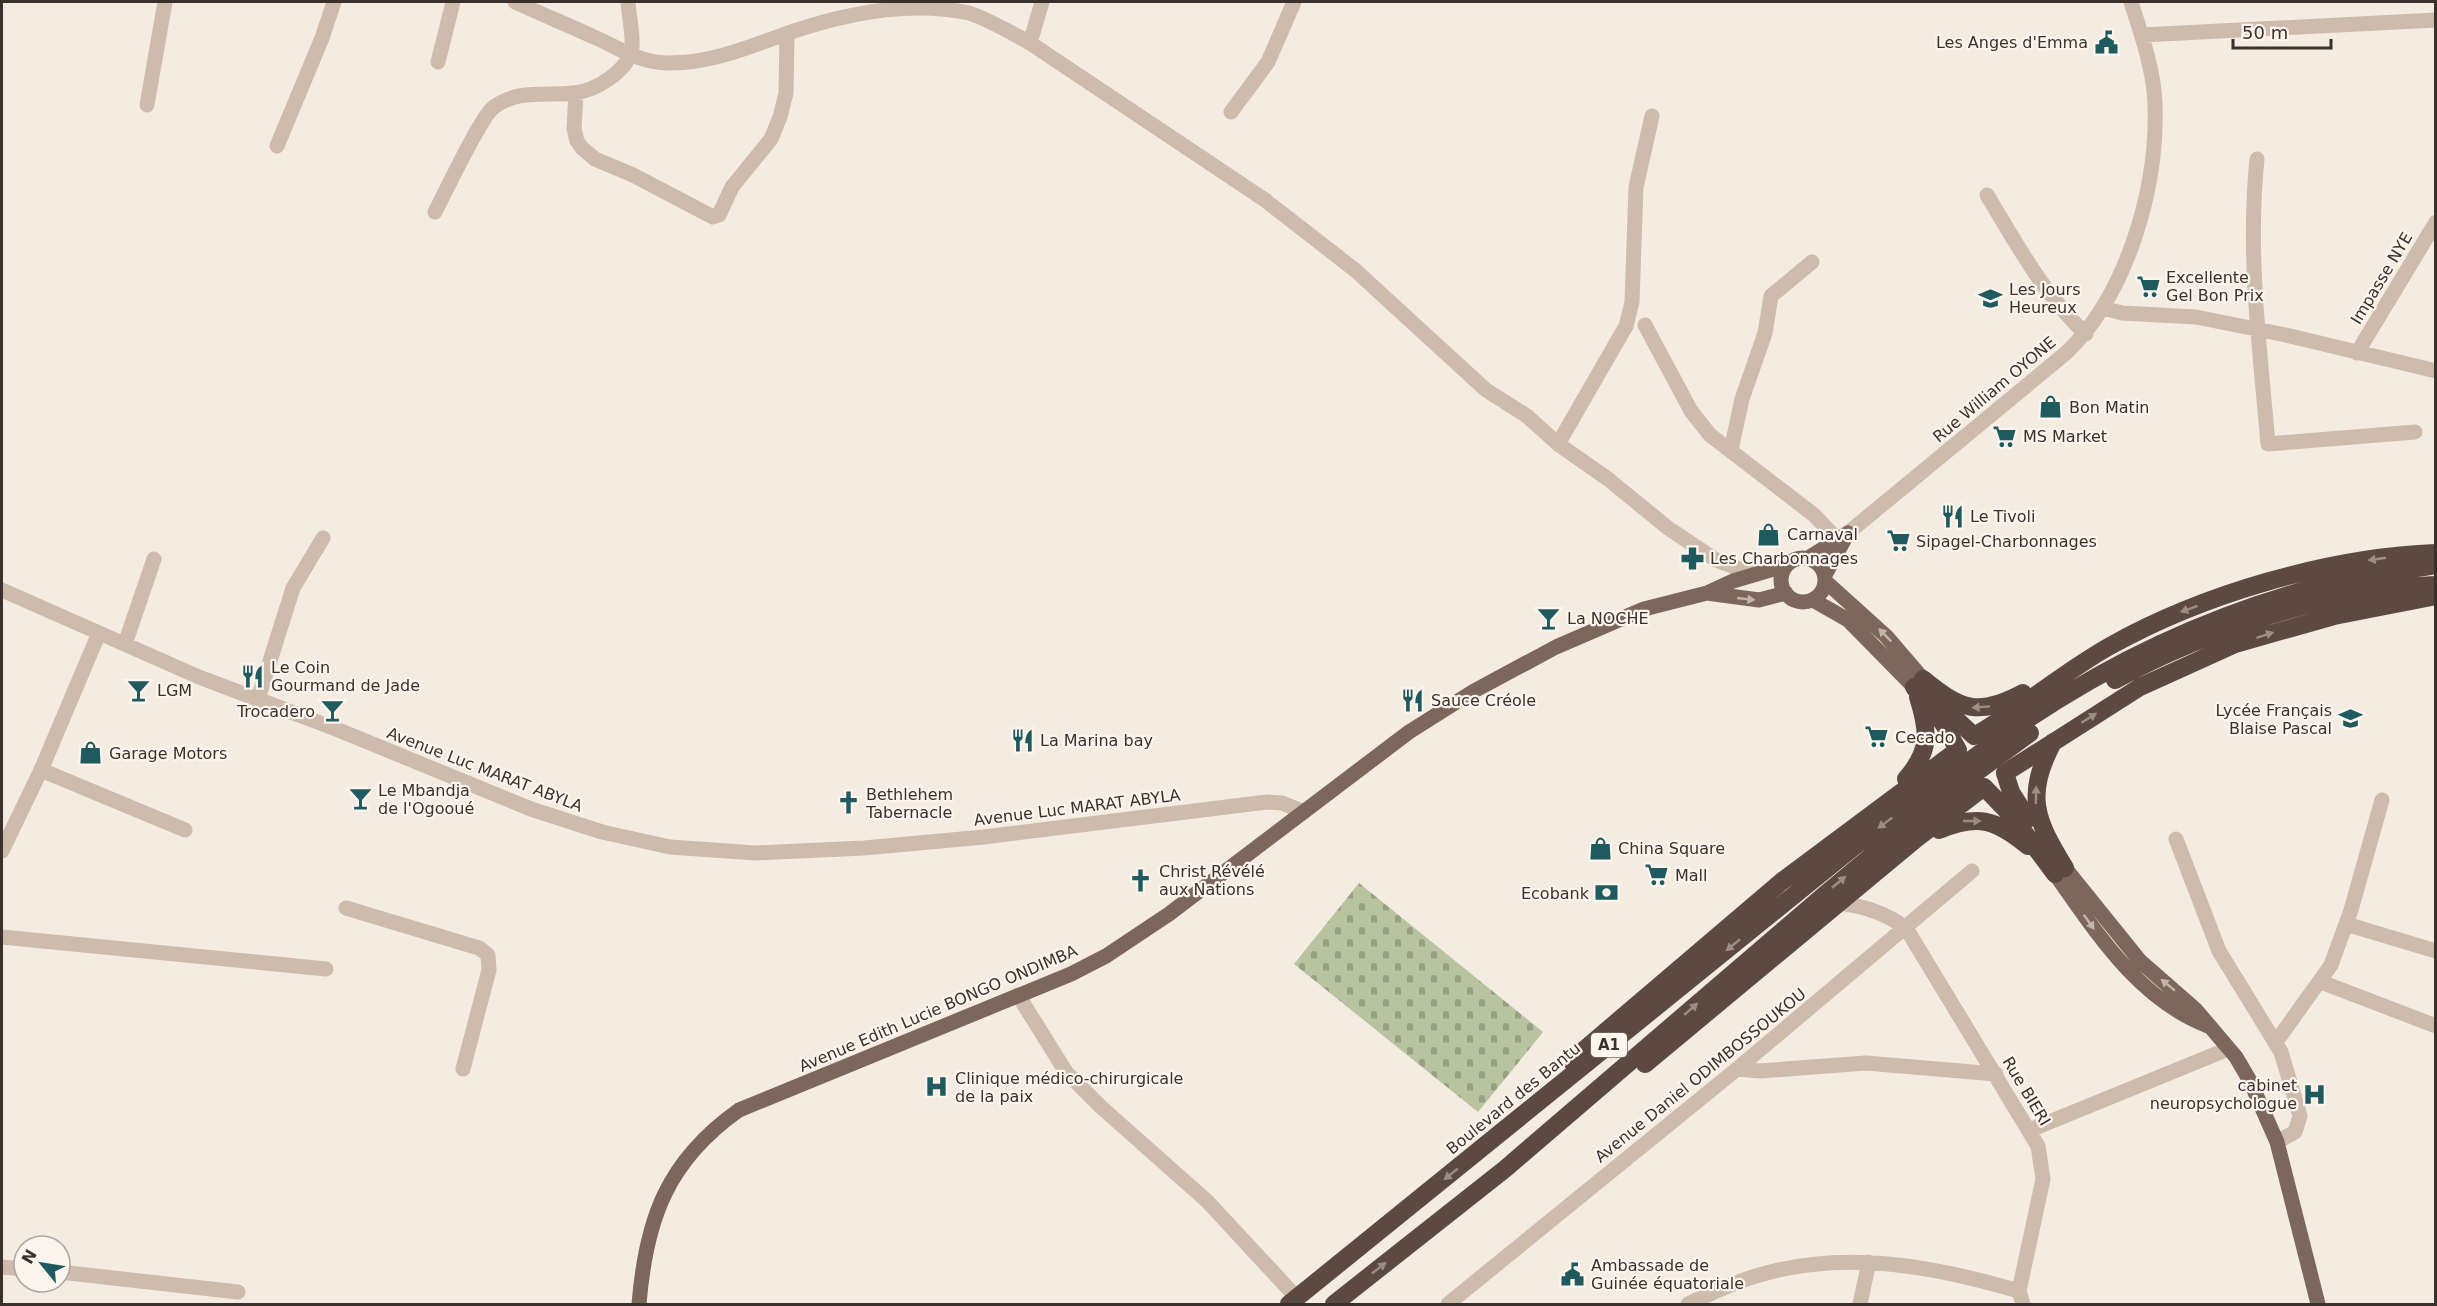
<svg xmlns="http://www.w3.org/2000/svg" width="2437" height="1306" font-family="'DejaVu Sans',sans-serif">
	<style>
		.cemetery { fill: url(#cemetery-stones) }
		.lines { fill: none; stroke-linecap: round; stroke-linejoin: round }
		.minor { stroke: #cdbbac; stroke-width: 15 }
		.major { stroke: #7d675c; stroke-width: 15 }
		.highway { stroke: #5c4a42; stroke-width: 18 }
		.highway-bridge { stroke: #5c4a42; stroke-width: 18 }
		.oneway { fill: #9c8e87 }
		.oneway2 { fill: #c2b5ac }
		.labels { text-anchor: middle; stroke-width: 4.5; stroke-linejoin: round; paint-order: stroke }
		.shield { fill: #fbf5ee; stroke: #756b66; stroke-width: 1.5 }
		.shield-label { font-size: 15px; font-weight: bold; fill: #3b302b }
		.poi-label { font-size: 16px; fill: #3b302b; stroke: #fbf5ee; text-anchor: start }
		.street-label { font-size: 16px; fill: #3b302b; stroke: #fbf5ee }
	</style>
	<defs>
		<pattern id="cemetery-stones" width="16" height="16" patternUnits="userSpaceOnUse" patternTransform="scale(1.5)"><rect width="16" height="16" fill="#b8c4a0"/><path d="M2 7V4a2 2 0 0 1 4 0v3zM10 15v-3a2 2 0 0 1 4 0v3z" fill="#97a083"/></pattern>
	</defs>
	<rect width="100%" height="100%" fill="#f4ebe1"/>
	<path class="cemetery" d="M 1359,883 L 1543,1032 L 1478,1112 L 1294,964 Z"/>
	<g class="lines">
		<path class="minor" d="M 515,2 C 541,14 568,25 594,37 C 619,48 638,62 666,63 C 708,64 747,48 785,34 C 842,14 909,0 969,13 C 990,20 1010,32 1030,43 L 1265,200 L 1355,270 L 1486,390 L 1527,416 L 1558,444 L 1608,479 L 1668,528 L 1716,560 L 1753,574
			M 2142,35 L 2436,20
			M 1030,43 L 1042,2
			M 438,62 L 453,2
			M 576,93 L 574,129 L 577,141 L 582,148 L 595,159 L 633,175 L 713,217 L 719,215 L 732,187 L 771,139 L 780,117 L 786,93 L 787,34
			M 147,105 L 165,2
			M 1231,112 L 1268,62 L 1294,2
			M 277,146 L 322,38 L 334,2
			M 2257,159 C 2247,254 2260,349 2268,444 L 2415,432
			M 1987,195 C 2017,244 2043,294 2086,334
			M 435,212 C 445,193 481,116 494,107 C 518,89 546,96 574,93 C 595,91 629,71 632,47 C 633,33 629,16 628,2
			M 2103,308 L 2122,313 L 2196,317 L 2286,335 L 2436,371
			M 1645,325 L 1691,411 L 1710,435 L 1814,515 L 1837,539
			M 2357,353 L 2436,222
			M 1558,444 L 1626,326 L 1632,302 L 1636,187 L 1652,116
			M 1731,450 L 1742,399 L 1765,333 L 1771,296 L 1812,262
			M 1848,533 L 2066,353 C 2127,295 2158,188 2155,104 C 2154,70 2141,34 2131,2
			M 2,590 L 199,677 L 336,729 L 531,809 L 602,832 L 670,847 L 755,853 L 864,848 L 984,837 L 1267,802 L 1282,803 L 1304,812
			M 125,644 L 154,559
			M 258,699 L 293,588 L 323,538
			M 41,770 L 185,830
			M 2176,839 L 2219,951 L 2281,1052 L 2300,1116 L 2295,1132 L 2277,1142
			M 2,851 L 41,770 L 99,633
			M 1841,903 C 1866,907 1885,913 1906,928 L 2038,1146 L 2043,1179 L 2019,1291
			M 346,908 L 479,948 L 488,955 L 489,970 L 463,1069
			M 2346,924 L 2436,951
			M 2,937 L 326,969
			M 2321,982 L 2436,1026
			M 1018,995 L 1066,1072 L 1101,1107 L 1207,1201 L 1297,1298
			M 2276,1042 L 2331,965 L 2351,910 L 2382,800
			M 1737,1069 L 1760,1071 L 1866,1063 L 1996,1074
			M 2030,1130 L 2228,1049
			M 2,1267 L 24,1269
			M 60,1272 L 238,1292
			M 1448,1304 L 1737,1069 L 1972,871
			M 1688,1304 C 1710,1294 1732,1283 1756,1276 C 1844,1249 1933,1266 2019,1291 L 2023,1304
			M 1860,1304 L 1869,1262"/>
		<path class="major" d="M 1808,558 L 1848,533
			M1781 580a22 22 0 1 1 44 0a22 22 0 1 1-44 0Z
			M 1825,575 L 1848,533
			M 1825,581 L 1886,636 L 1923,679
			M 1707,593 L 1759,600 L 1786,593
			M 1813,600 L 1848,620 L 1914,687
			M 2065,868 L 2140,961 L 2196,1010 L 2236,1057 L 2250,1081 L 2277,1142 L 2318,1304
			M 2055,874 C 2097,933 2138,999 2208,1026
			M 639,1304 C 646,1219 667,1161 739,1110 L 1071,974 L 1106,956 L 1169,914 L 1409,732 L 1474,691 L 1556,647 L 1644,609 L 1707,593 L 1733,581 L 1787,565"/>
		<path class="highway" d="M 1923,679 C 1961,710 1978,717 2023,693
			M 2115,680 C 2207,630 2330,589 2436,585
			M 1943,707 L 1974,736 C 2021,709 2062,673 2110,646 C 2203,594 2329,557 2436,553
			M 2022,723 C 2110,663 2203,619 2306,590 C 2348,578 2392,572 2436,565
			M 2053,742 C 2025,796 2035,819 2065,868
			M 1906,779 C 1931,750 1929,732 1918,697
			M 2028,819 L 2011,792 L 2005,773 L 2140,687 L 2235,644 L 2334,616 L 2436,596
			M 1939,830 C 1978,814 1995,819 2028,846
			M 1571,1061 L 1781,882 L 1958,750 L 1943,723 L 1914,687
			M 1645,1064 L 1917,838 L 1984,787 L 2012,816 L 2055,874
			M 1289,1304 L 1856,845 L 1932,788
			M 1334,1304 L 1505,1169 L 1822,897 L 1940,799"/>
		<path class="highway-bridge" d="M 1932,788 L 2022,723
			M 1940,799 L 2030,733"/>
	</g>
	<defs><path id="oneway-solid" d="M-6-.8H1V-3.2L6.5 0L1 3.2V.8H-6Z" transform="scale(1.5)"/></defs>
	<g class="oneway">
		<use href="#oneway-solid" transform="translate(2377 559) rotate(172)"/>
		<use href="#oneway-solid" transform="translate(2189 609) rotate(160)"/>
		<use href="#oneway-solid" transform="translate(2265 635) rotate(-18)"/>
		<use href="#oneway-solid" transform="translate(1981 707) rotate(176)"/>
		<use href="#oneway-solid" transform="translate(2089 718) rotate(-32)"/>
		<use href="#oneway-solid" transform="translate(2036 795) rotate(-89)"/>
		<use href="#oneway-solid" transform="translate(1972 821)"/>
		<use href="#oneway-solid" transform="translate(1885 823) rotate(143)"/>
		<use href="#oneway-solid" transform="translate(1839 882) rotate(-40)"/>
		<use href="#oneway-solid" transform="translate(1733 945) rotate(141)"/>
		<use href="#oneway-solid" transform="translate(1691 1009) rotate(-41)"/>
		<use href="#oneway-solid" transform="translate(1451 1174) rotate(141)"/>
		<use href="#oneway-solid" transform="translate(1379 1268) rotate(-38)"/>
	</g>
	<g class="oneway2">
		<use href="#oneway-solid" transform="translate(1746 599) rotate(6)"/>
		<use href="#oneway-solid" transform="translate(1885 635) rotate(-134)"/>
		<use href="#oneway-solid" transform="translate(2089 922) rotate(54)"/>
		<use href="#oneway-solid" transform="translate(2168 985) rotate(-141)"/>
	</g>
	<defs>
		<symbol id="civic-bare" viewBox="-9 -9 18 18"><path d="M-.6-6.5H3V-4.5H.6V-3L4-1V1h2V6H-6V1h2V-1L-.6-3ZM-1.2 2.5V6h2.4V2.5Z" fill="#1f5a5e" stroke="#fbf5ee" stroke-width="2.5" paint-order="stroke"/></symbol>
		<symbol id="supermarket-bare" viewBox="-9 -9 18 18"><path d="M-6-5.5h2.5l.6 2H6L4.5 2H-2.5L-4.4-4H-6ZM-1.5 3.2a1.3 1.3 0 1 0 .1 0ZM3 3.2a1.3 1.3 0 1 0 .1 0Z" fill="#1f5a5e" stroke="#fbf5ee" stroke-width="2.5" paint-order="stroke"/></symbol>
		<symbol id="school-bare" viewBox="-9 -9 18 18"><path d="M0-5L7-2L0 1L-7-2ZM-4 1L0 2.5L4 1V4Q0 6-4 4Z" fill="#1f5a5e" stroke="#fbf5ee" stroke-width="2.5" paint-order="stroke"/></symbol>
		<symbol id="shop-bare" viewBox="-9 -9 18 18"><path d="M-5-2.5h2.3a2.7 3.5 0 0 1 5.4 0H5L5.5 6h-11ZM-1.5-2.5h3a1.5 2.3 0 0 0-3 0Z" fill="#1f5a5e" stroke="#fbf5ee" stroke-width="2.5" paint-order="stroke"/></symbol>
		<symbol id="restaurant-bare" viewBox="-9 -9 18 18"><path d="M-5-6h1v4h1v-4h1v4h1v-4h1v5L-1.5 .5V6h-2V.5L-5-1ZM5-6V6H3V1.5H1.5Q1.5-4 5-6Z" fill="#1f5a5e" stroke="#fbf5ee" stroke-width="2.5" paint-order="stroke"/></symbol>
		<symbol id="pharmacy-bare" viewBox="-9 -9 18 18"><path d="M-2-6h4v4h4v4h-4v4h-4v-4h-4v-4h4Z" fill="#1f5a5e" stroke="#fbf5ee" stroke-width="2.5" paint-order="stroke"/></symbol>
		<symbol id="bar-bare" viewBox="-9 -9 18 18"><path d="M-6-5H6L.8 .8V4.5H3.5V6h-7V4.5H-.8V.8Z" fill="#1f5a5e" stroke="#fbf5ee" stroke-width="2.5" paint-order="stroke"/></symbol>
		<symbol id="church-bare" viewBox="-9 -9 18 18"><path d="M-1.2-6h2.4v3.5h3.3v2.4h-3.3V6h-2.4V-.1h-3.3v-2.4h3.3Z" fill="#1f5a5e" stroke="#fbf5ee" stroke-width="2.5" paint-order="stroke"/></symbol>
		<symbol id="bank-bare" viewBox="-9 -9 18 18"><path d="M-6-4H6V4H-6ZM0-2.3a2.3 2.3 0 1 0 0 4.6a2.3 2.3 0 1 0 0-4.6Z" fill="#1f5a5e" stroke="#fbf5ee" stroke-width="2.5" paint-order="stroke"/></symbol>
		<symbol id="hospital-bare" viewBox="-9 -9 18 18"><path d="M-5-5h3v3.5h4V-5h3V5h-3V1.5h-4V5h-3Z" fill="#1f5a5e" stroke="#fbf5ee" stroke-width="2.5" paint-order="stroke"/></symbol>
	</defs>
	<g fill-rule="evenodd">
		<use href="#civic-bare" x="2090" y="26" width="33" height="33"/>
		<use href="#supermarket-bare" x="2132" y="270" width="33" height="33"/>
		<use href="#school-bare" x="1974" y="282" width="33" height="33"/>
		<use href="#shop-bare" x="2034" y="390" width="33" height="33"/>
		<use href="#supermarket-bare" x="1988" y="420" width="33" height="33"/>
		<use href="#restaurant-bare" x="1936" y="500" width="33" height="33"/>
		<use href="#shop-bare" x="1752" y="518" width="33" height="33"/>
		<use href="#supermarket-bare" x="1882" y="524" width="33" height="33"/>
		<use href="#pharmacy-bare" x="1676" y="542" width="33" height="33"/>
		<use href="#bar-bare" x="1532" y="602" width="33" height="33"/>
		<use href="#restaurant-bare" x="236" y="660" width="33" height="33"/>
		<use href="#bar-bare" x="122" y="674" width="33" height="33"/>
		<use href="#restaurant-bare" x="1396" y="684" width="33" height="33"/>
		<use href="#bar-bare" x="316" y="694" width="33" height="33"/>
		<use href="#school-bare" x="2334" y="702" width="33" height="33"/>
		<use href="#supermarket-bare" x="1860" y="720" width="33" height="33"/>
		<use href="#restaurant-bare" x="1006" y="724" width="33" height="33"/>
		<use href="#shop-bare" x="74" y="736" width="33" height="33"/>
		<use href="#bar-bare" x="344" y="782" width="33" height="33"/>
		<use href="#church-bare" x="832" y="786" width="33" height="33"/>
		<use href="#shop-bare" x="1584" y="832" width="33" height="33"/>
		<use href="#supermarket-bare" x="1640" y="858" width="33" height="33"/>
		<use href="#church-bare" x="1124" y="864" width="33" height="33"/>
		<use href="#bank-bare" x="1590" y="876" width="33" height="33"/>
		<use href="#hospital-bare" x="920" y="1070" width="33" height="33"/>
		<use href="#hospital-bare" x="2298" y="1078" width="33" height="33"/>
		<use href="#civic-bare" x="1556" y="1258" width="33" height="33"/>
	</g>
	<g class="labels">
		<rect class="shield" x="1591" y="1033" width="36" height="24" rx="4.5"/>
		<g class="shield-label">
			<text x="1609" y="1050">A1</text>
		</g>
		<g class="poi-label">
			<text x="2088" y="48" text-anchor="end">Les Anges d'Emma</text>
			<text x="2166" y="283">Excellente<tspan x="2166" dy="18">Gel Bon Prix</tspan></text>
			<text x="2009" y="295">Les Jours<tspan x="2009" dy="18">Heureux</tspan></text>
			<text x="2069" y="413">Bon Matin</text>
			<text x="2023" y="442">MS Market</text>
			<text x="1970" y="522">Le Tivoli</text>
			<text x="1787" y="540">Carnaval</text>
			<text x="1916" y="547">Sipagel-Charbonnages</text>
			<text x="1710" y="564">Les Charbonnages</text>
			<text x="1567" y="624">La NOCHE</text>
			<text x="271" y="673">Le Coin<tspan x="271" dy="18">Gourmand de Jade</tspan></text>
			<text x="157" y="696">LGM</text>
			<text x="1431" y="706">Sauce Créole</text>
			<text x="2332" y="716" text-anchor="end">Lycée Français<tspan x="2332" dy="18">Blaise Pascal</tspan></text>
			<text x="315" y="717" text-anchor="end">Trocadero</text>
			<text x="1895" y="743">Cecado</text>
			<text x="1040" y="746">La Marina bay</text>
			<text x="109" y="759">Garage Motors</text>
			<text x="378" y="796">Le Mbandja<tspan x="378" dy="18">de l'Ogooué</tspan></text>
			<text x="866" y="800">Bethlehem<tspan x="866" dy="18">Tabernacle</tspan></text>
			<text x="1618" y="854">China Square</text>
			<text x="1159" y="877">Christ Révélé<tspan x="1159" dy="18">aux Nations</tspan></text>
			<text x="1675" y="881">Mall</text>
			<text x="1589" y="899" text-anchor="end">Ecobank</text>
			<text x="955" y="1084">Clinique médico-chirurgicale<tspan x="955" dy="18">de la paix</tspan></text>
			<text x="2297" y="1091" text-anchor="end">cabinet<tspan x="2297" dy="18">neuropsychologue</tspan></text>
			<text x="1591" y="1271">Ambassade de<tspan x="1591" dy="18">Guinée équatoriale</tspan></text>
		</g>
		<g class="street-label">
			<text transform="translate(2381 278) rotate(-59)" y="6">Impasse NYE</text>
			<text transform="translate(1994 389) rotate(-40)" y="6">Rue William OYONE</text>
			<text transform="translate(485 769) rotate(21)" y="6">Avenue Luc MARAT ABYLA</text>
			<text transform="translate(1077 807) rotate(-7)" y="6">Avenue Luc MARAT ABYLA</text>
			<text transform="translate(938 1008) rotate(-23)" y="6">Avenue Edith Lucie BONGO ONDIMBA</text>
			<text transform="translate(1700 1075) rotate(-39)" y="6">Avenue Daniel ODIMBOSSOUKOU</text>
			<text transform="translate(2027 1091) rotate(59)" y="6">Rue BIERI</text>
			<text transform="translate(1513 1098) rotate(-39)" y="6">Boulevard des Bantu</text>
		</g>
	</g>
	<rect width="2437" height="1306" fill="none" stroke="#3b302b" stroke-width="6"/>
	<g transform="translate(42 1264) rotate(300)"><circle r="28" fill="#fbf5ee" stroke="#aea6a0" stroke-width="1.5"/>
	<path d="M0-4.5L10 22L0 15L-10 22Z" fill="#1f5a5e"/>
	<text y="-9" font-size="16" font-weight="bold" text-anchor="middle" fill="#3b302b">N</text>
	</g>
	<path d="M2233 39v9h98v-9" fill="none" stroke="#3b302b" stroke-width="3"/>
	<text x="2242" y="39" font-size="18" fill="#3b302b" stroke="#fbf5ee" stroke-width="4.5" paint-order="stroke">50 m</text>
</svg>
